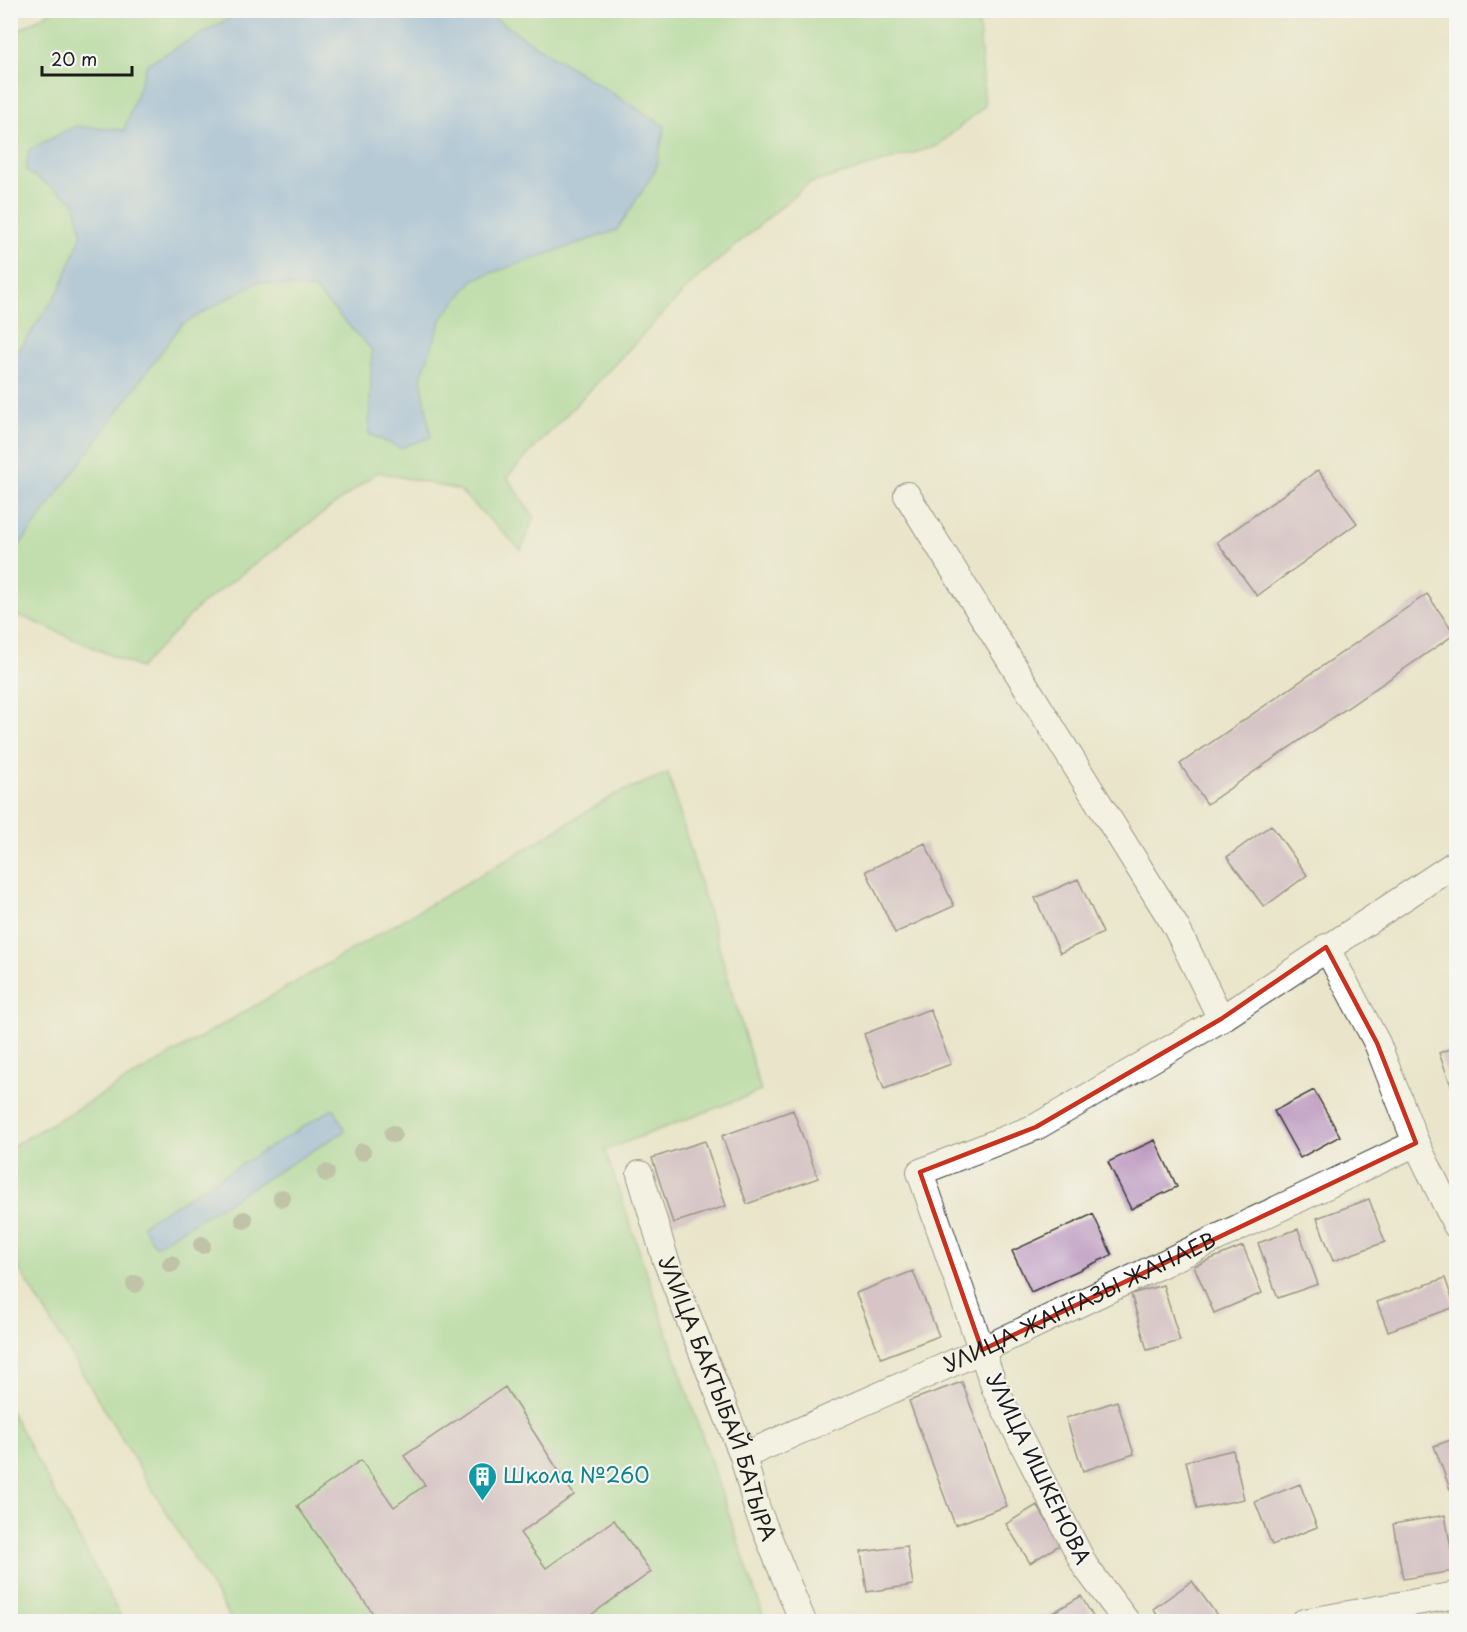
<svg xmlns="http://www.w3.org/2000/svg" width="1467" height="1632" font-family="'Playpen Sans',sans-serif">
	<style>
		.green { fill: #93d58c; stroke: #587854; stroke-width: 1.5 }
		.water { fill: #79a9e3; stroke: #4a6280; stroke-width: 1.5 }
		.building { fill: #be9bc1 }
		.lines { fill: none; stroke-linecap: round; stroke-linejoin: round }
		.street-casing { stroke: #3b3a36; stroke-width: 28 }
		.street { stroke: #fff; stroke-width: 26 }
		.tree { fill: #909a80 }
		.marked { fill: none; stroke: #c8321e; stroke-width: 4.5; stroke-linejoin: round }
		.labels { text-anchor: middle; stroke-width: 4.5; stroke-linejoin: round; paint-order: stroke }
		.street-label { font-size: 21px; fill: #1c1c1c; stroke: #f6f6f2 }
		.culture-label { font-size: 21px; fill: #0d838f; stroke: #f6f6f2; text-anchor: start }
	</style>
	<rect width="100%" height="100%" fill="#f6f6f2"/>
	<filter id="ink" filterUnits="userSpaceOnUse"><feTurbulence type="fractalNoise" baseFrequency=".0167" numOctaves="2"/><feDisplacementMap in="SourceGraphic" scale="12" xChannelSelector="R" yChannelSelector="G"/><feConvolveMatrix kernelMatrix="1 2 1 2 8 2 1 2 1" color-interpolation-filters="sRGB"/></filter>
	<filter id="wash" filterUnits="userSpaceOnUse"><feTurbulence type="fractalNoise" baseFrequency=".008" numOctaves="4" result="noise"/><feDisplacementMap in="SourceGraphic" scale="24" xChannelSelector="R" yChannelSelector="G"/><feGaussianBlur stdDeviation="1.35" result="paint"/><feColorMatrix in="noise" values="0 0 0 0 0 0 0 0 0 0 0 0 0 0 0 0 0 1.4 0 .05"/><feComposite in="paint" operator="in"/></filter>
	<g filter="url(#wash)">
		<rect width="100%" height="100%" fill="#eae5ca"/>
		<path class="green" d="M 54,10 L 978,11 L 985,106 L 937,146 L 808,184 L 696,279 L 507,477 L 534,517 L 521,550 L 459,490 L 378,472 L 199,606 L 140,668 L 21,616 L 11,617 L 10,35 Z
			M 668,773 L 761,1091 L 605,1150 L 765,1621 L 232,1621 L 11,1255 L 11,1147 L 527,848 L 614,795 Z
			M 11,1411 L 123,1621 L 11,1621 Z"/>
		<path class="water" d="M 242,11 L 484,11 L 538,47 L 665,126 L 655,171 L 617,230 L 474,279 L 442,318 L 421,377 L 431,437 L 400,448 L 369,434 L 372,350 L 315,290 L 257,282 L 181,325 L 20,545 L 11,551 L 11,362 L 60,289 L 82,234 L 75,202 L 26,171 L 29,150 L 75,126 L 124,130 L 147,64 Z
			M 334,1108 L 345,1131 L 155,1246 L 142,1225 Z"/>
		<g id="blocks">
			<path class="building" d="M 1318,470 L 1357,523 L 1257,596 L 1217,542 Z
				M 1427,594 L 1455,634 L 1207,804 L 1180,764 Z
				M 1271,825 L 1307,875 L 1264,907 L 1227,857 Z
				M 925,843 L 954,906 L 895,933 L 866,871 Z
				M 1078,879 L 1103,933 L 1060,953 L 1035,898 Z
				M 930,1009 L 951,1064 L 884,1089 L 864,1034 Z
				M 1456,1047 L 1456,1099 L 1439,1053 Z
				M 1314,1090 L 1340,1136 L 1300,1158 L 1274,1111 Z
				M 793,1110 L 818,1178 L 747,1204 L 722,1136 Z
				M 1155,1140 L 1177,1187 L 1131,1209 L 1108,1162 Z
				M 705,1141 L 726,1206 L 673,1223 L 652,1158 Z
				M 1369,1199 L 1385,1242 L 1333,1261 L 1317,1218 Z
				M 1093,1214 L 1112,1255 L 1031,1292 L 1012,1251 Z
				M 1298,1229 L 1318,1284 L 1278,1298 L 1258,1243 Z
				M 1243,1246 L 1262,1293 L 1214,1313 L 1194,1266 Z
				M 913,1271 L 939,1336 L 881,1358 L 856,1293 Z
				M 1445,1278 L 1455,1307 L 1388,1331 L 1377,1302 Z
				M 1163,1285 L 1180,1341 L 1147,1350 L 1131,1294 Z
				M 962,1382 L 1007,1506 L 955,1525 L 909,1401 Z
				M 505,1387 L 574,1495 L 520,1533 L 546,1568 L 614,1520 L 651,1572 L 581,1622 L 379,1622 L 297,1506 L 361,1460 L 394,1507 L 425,1485 L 404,1456 Z
				M 1117,1401 L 1134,1454 L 1083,1471 L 1066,1418 Z
				M 1456,1438 L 1456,1487 L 1450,1489 L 1434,1446 Z
				M 1233,1450 L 1244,1499 L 1197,1509 L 1186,1461 Z
				M 1300,1484 L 1317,1527 L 1272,1545 L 1255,1502 Z
				M 1037,1505 L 1061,1544 L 1030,1563 L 1006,1524 Z
				M 1445,1515 L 1455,1571 L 1403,1579 L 1393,1524 Z
				M 907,1546 L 913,1585 L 867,1592 L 861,1552 Z
				M 1192,1581 L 1222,1622 L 1162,1622 L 1153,1609 Z
				M 1081,1596 L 1096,1622 L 1037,1622 Z
				M 1456,1617 L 1456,1622 L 1439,1622 L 1439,1620 Z"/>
		</g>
	</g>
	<g filter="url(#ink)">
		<use href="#blocks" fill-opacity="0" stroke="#3b3a36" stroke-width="1.5"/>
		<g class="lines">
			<defs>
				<g id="street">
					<path d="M 907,495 L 1176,927 L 1221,1019"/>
					<path d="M 1326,947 L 1377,1043 L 1416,1143 L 1456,1225"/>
					<path id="s1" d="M 640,1174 L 665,1258 L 743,1456 L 757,1509 L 803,1622"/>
					<path id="s2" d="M 743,1456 L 982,1350 L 1416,1143"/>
					<path d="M 1127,1622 L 1085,1566 L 995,1389 L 920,1172 L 1036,1127 L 1221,1019 L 1456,863"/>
					<path d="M 1304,1622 L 1456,1595"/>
				</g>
			</defs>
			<use href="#street" class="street-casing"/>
			<use href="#street" class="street"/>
		</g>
		<g class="tree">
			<circle cx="393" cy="1134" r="9"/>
			<circle cx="362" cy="1152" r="9"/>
			<circle cx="326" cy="1173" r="9"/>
			<circle cx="282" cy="1198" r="9"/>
			<circle cx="244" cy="1220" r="9"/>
			<circle cx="202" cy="1245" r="9"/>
			<circle cx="171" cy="1264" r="9"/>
			<circle cx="135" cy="1284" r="9"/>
		</g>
	</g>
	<path d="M0 0H1467V1632H0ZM 1326,947 L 1377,1043 L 1416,1143 L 982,1350 L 920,1172 L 1036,1127 L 1221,1019 Z" fill="#eae5ca" fill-opacity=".55" fill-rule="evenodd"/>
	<path class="marked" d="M 1326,947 L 1377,1043 L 1416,1143 L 982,1350 L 920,1172 L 1036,1127 L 1221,1019 Z"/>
	<defs>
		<symbol id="building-pin" viewBox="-11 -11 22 30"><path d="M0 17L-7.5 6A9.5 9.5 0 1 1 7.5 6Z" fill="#0f9aa8" stroke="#f6f6f2"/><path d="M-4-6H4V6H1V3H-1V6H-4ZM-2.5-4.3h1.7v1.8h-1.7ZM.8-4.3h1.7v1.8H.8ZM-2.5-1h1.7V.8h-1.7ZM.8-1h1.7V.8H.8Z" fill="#fff"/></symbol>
	</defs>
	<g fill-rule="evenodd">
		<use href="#building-pin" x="466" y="1460" width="33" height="45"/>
	</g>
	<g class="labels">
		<g class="street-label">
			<text dy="7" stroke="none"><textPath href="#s2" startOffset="370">УЛИЦА ЖАНГАЗЫ ЖАНАЕВ</textPath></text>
			<text dy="7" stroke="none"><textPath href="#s1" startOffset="238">УЛИЦА БАКТЫБАЙ БАТЫРА</textPath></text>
			<text transform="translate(1038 1469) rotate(64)" y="7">УЛИЦА ИШКЕНОВА</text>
		</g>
		<g class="culture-label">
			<text x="503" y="1483">Школа №260</text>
		</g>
	</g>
	<rect width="1467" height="1632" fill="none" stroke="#f6f6f2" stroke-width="36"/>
	<path d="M42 66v9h90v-9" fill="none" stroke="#1c1c1c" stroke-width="3"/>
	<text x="51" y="66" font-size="18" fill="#1c1c1c" stroke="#f6f6f2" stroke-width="4.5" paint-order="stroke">20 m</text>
</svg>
